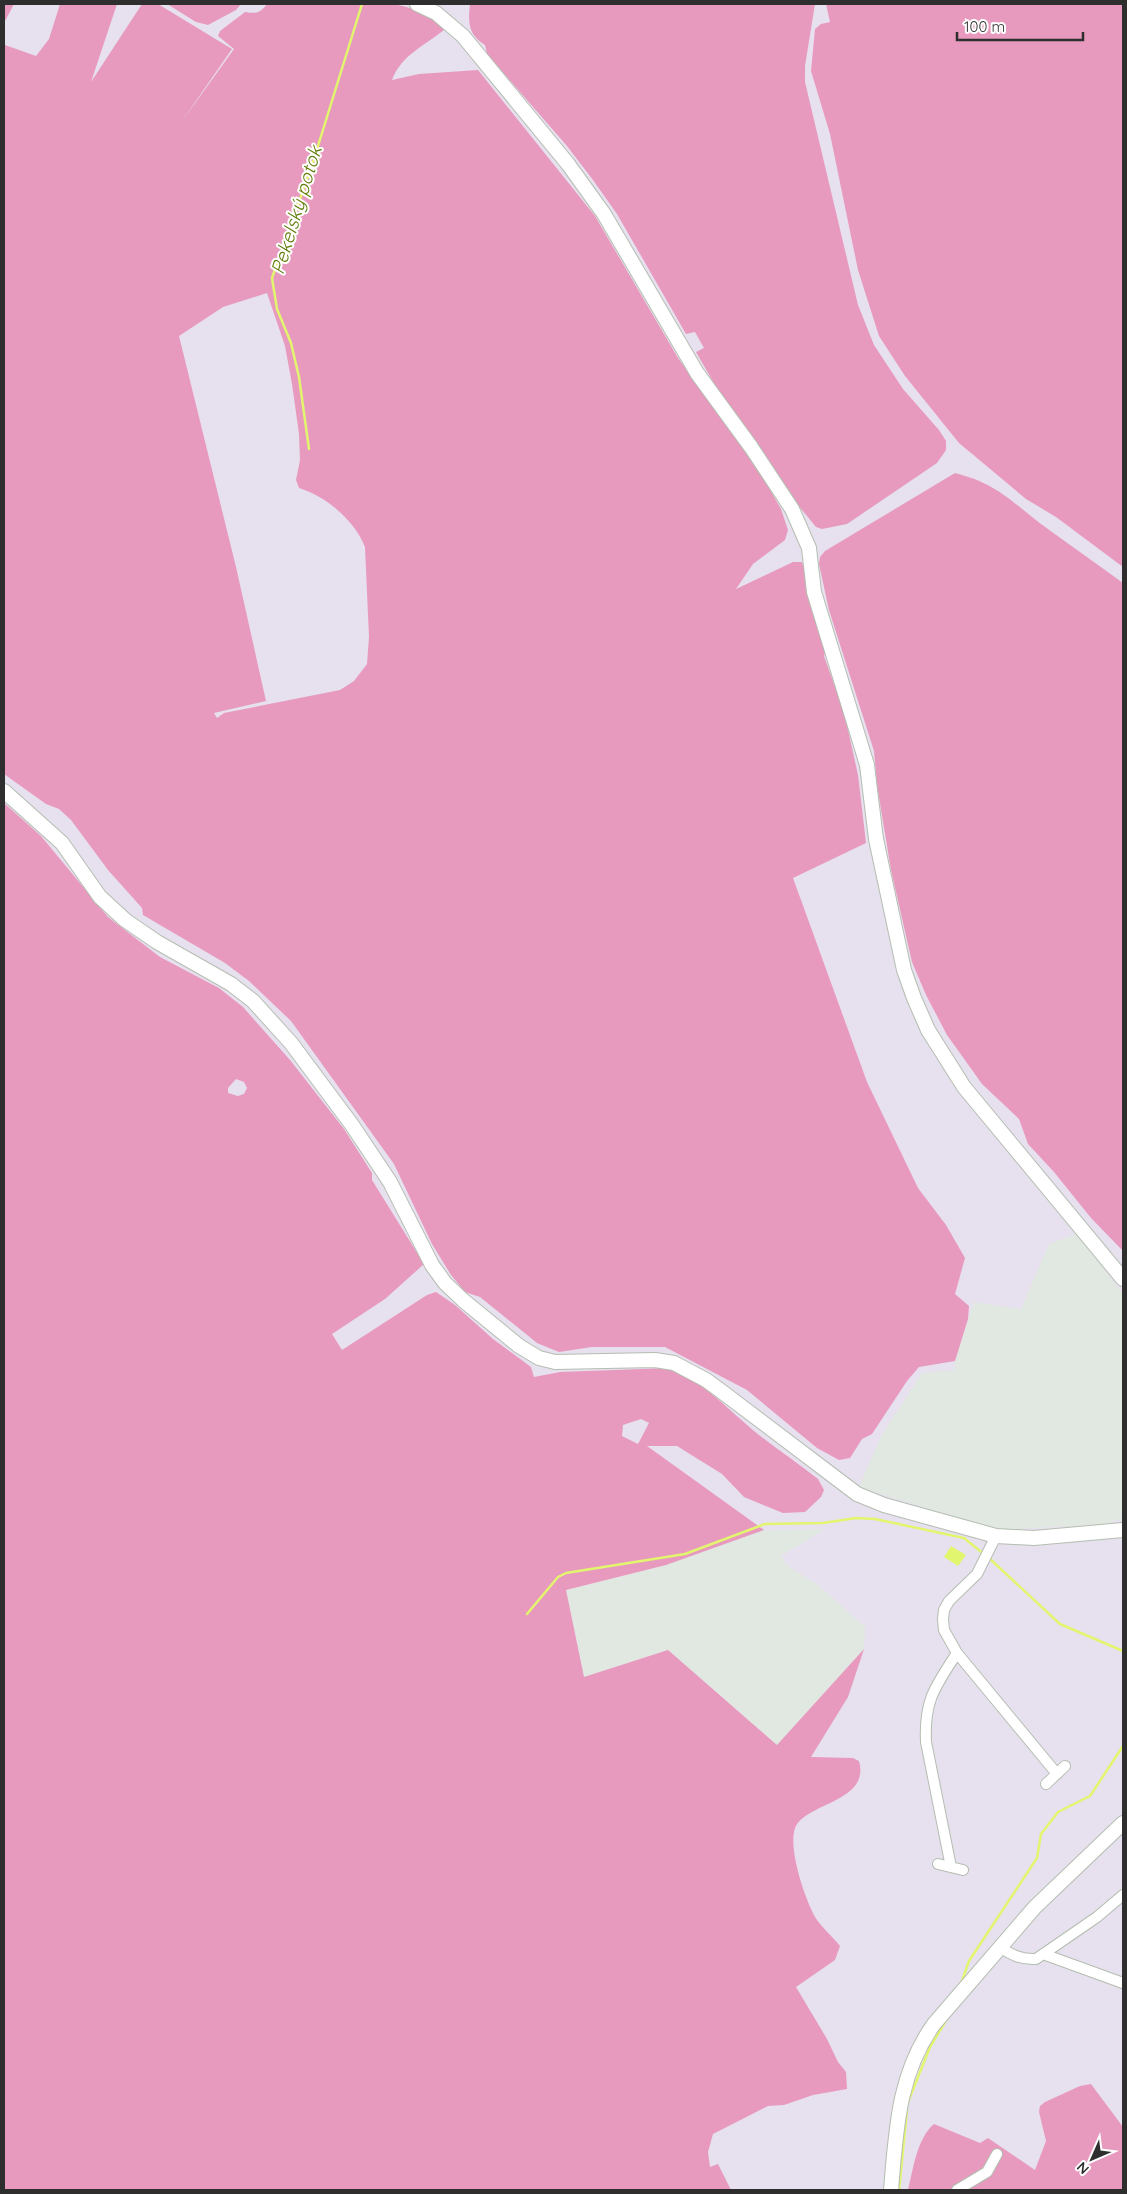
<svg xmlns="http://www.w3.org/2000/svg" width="1127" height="2194" font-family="Quicksand,sans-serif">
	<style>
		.industrial { fill: #e0e8e1 }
		.green { fill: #e89abe; fill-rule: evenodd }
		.water { fill: #e1f66e }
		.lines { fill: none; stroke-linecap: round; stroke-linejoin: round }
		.stream { stroke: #e1f66e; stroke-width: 2.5 }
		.street-casing { stroke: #b4beb0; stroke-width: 12 }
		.secondary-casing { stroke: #b4beb0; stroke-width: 16 }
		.street { stroke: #fff; stroke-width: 10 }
		.secondary { stroke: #fff; stroke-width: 14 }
		.labels { text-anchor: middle; stroke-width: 4; stroke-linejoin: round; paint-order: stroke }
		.water-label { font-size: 19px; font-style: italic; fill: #627b09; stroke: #fff }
	</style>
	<rect width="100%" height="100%" fill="#e7e0ef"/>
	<path class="industrial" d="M 1076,1234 L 1123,1294 L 1123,1518 L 1106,1524 L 996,1530 L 859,1487 L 882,1434 L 922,1373 L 954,1370 L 955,1361 L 974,1302 L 1021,1309 L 1049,1244 Z
		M 825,1529 L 781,1556 L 788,1566 L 818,1585 L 865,1627 L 864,1649 L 777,1745 L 668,1650 L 584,1677 L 566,1590 L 666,1565 L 764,1530 Z"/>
	<path class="green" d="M 4,4 L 14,4 L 4,23 L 5,45 L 36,56 L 49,39 L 60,4 L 117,4 L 91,82 L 142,4 L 158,4 L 232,49 L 180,124 L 234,49 L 218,36 L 220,31 L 245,12 C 257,14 260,13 267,4 L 391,4 C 414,7 428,14 445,29 C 426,45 401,55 392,80 L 419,74 L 478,70 L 595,216 L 678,358 L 755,464 L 781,509 L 788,530 L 785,540 L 753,564 L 736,589 L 793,562 L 802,562 L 826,650 L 824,656 L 844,712 L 858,775 L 866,843 L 793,878 L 867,1082 L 918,1188 L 946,1225 L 965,1258 L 955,1294 L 969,1306 L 968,1319 L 955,1361 L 919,1367 L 907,1381 L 872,1434 L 862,1439 L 850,1458 L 839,1460 L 817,1448 L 747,1390 L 665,1347 L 592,1347 L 559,1352 L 537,1343 L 480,1297 L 465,1292 L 451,1275 L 432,1244 L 394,1164 L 291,1021 L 249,981 L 225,963 L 143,915 L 142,908 L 108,870 L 71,820 L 59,809 L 46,804 L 4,774 ZM 267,293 L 285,346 L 292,384 L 299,434 L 300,460 L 296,480 L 299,488 C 326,496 355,521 365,547 L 369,637 L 367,664 L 354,681 L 340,690 L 224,713 L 217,718 L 214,713 L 266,701 L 236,567 L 179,336 L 223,307 Z
		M 167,4 L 241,4 L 236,10 L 208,25 L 196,22 Z
		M 470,4 L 815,4 L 805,66 L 805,82 L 858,305 L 874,345 L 903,389 L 939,430 L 946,441 L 946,450 L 937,463 L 847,524 L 822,529 L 816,527 L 789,494 L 715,385 L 696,352 L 704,348 L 695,332 L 686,334 L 617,214 L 593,180 L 567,146 L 487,54 L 485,45 C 468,34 468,23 470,4 Z
		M 826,4 L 1123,4 L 1123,567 L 1056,517 L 1026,499 L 959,443 L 905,376 L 879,336 L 858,270 L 830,134 L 811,71 L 815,29 L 821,24 L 830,22 Z
		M 955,473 C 995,483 1010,500 1041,524 C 1068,544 1096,563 1123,583 L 1123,1251 L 1091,1218 L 1054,1172 L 1028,1144 L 1019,1119 L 982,1084 L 947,1035 L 926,995 L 912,962 L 891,870 L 877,785 L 874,751 L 829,610 L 819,564 L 820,557 L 825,551 Z
		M 4,803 L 41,836 L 108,917 L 160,957 L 219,988 L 243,1007 L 290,1060 L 344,1129 L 372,1173 L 372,1180 L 424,1264 L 385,1299 L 332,1334 L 342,1350 L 427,1295 L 436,1292 L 455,1305 L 493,1339 L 531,1367 L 534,1377 L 560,1372 L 669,1368 C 705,1382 729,1411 759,1435 C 778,1450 799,1464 818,1479 L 824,1490 L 821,1497 L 805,1512 L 783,1513 L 744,1497 L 722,1474 L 677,1446 L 647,1446 L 764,1530 L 666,1565 L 566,1590 L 584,1677 L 668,1650 L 777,1745 L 864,1649 L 848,1697 L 811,1757 L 853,1758 L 859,1761 C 870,1800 813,1802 797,1824 C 785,1842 805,1899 815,1917 C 822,1928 832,1936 840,1946 L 835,1960 L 796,1987 L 827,2039 L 838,2062 L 846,2072 L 847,2089 L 813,2095 L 784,2105 L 768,2106 L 713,2134 L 708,2152 L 710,2167 L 718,2164 L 731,2190 L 4,2190 ZM 236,1079 L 244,1082 L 247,1088 L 244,1094 L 238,1096 L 228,1093 L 228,1088 ZM 641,1419 L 649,1423 L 638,1444 L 622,1436 L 623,1425 Z
		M 1091,2084 L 1123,2127 L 1123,2190 L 908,2190 C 913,2170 917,2138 934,2124 L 980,2143 L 988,2138 L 1035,2170 L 1046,2141 L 1039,2112 L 1040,2106 L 1045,2102 L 1080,2086 Z"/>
	<path class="water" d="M 951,1546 L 966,1555 L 958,1566 L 944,1557 Z"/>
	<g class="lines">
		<path class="stream" d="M 309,449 L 299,377 L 291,343 L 277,309 L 272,278 L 313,162 L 362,4
			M 989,1558 L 1060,1624 L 1123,1651
			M 527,1614 L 558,1577 L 566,1573 L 685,1554 L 765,1524 L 823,1523 L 856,1518 L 875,1519 L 964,1538 L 985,1555
			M 961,1984 L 969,1961 L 1037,1858 L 1041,1834 L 1058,1812 L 1090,1796 L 1123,1746
			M 908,2102 L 930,2047 L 947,2019
			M 899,2190 L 907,2110"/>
		<defs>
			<path id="street" d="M 996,1536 L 977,1574 L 949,1601 L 944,1610 L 943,1619 L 944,1630 L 957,1653 L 1057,1774
				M 1046,1784 L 1065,1766
				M 938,1864 L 963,1870
				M 951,1867 L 926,1742 C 924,1700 935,1687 957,1653
				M 1001,1948 C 1012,1955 1022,1960 1036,1959 L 1097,1917 L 1123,1895
				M 1043,1954 L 1123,1983
				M 957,2190 L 987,2172 L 997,2154"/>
			<path id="secondary" d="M 417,4 L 436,13 L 463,36 L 568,164 L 604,214 L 697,373 L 751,447 L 792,509 L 809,548 L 814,592 L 867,765 L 876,839 L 904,970 L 914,998 L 928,1030 L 964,1087 L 1123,1279
				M 4,791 L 62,843 L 100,897 L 125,920 L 157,942 L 231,984 L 253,1001 L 291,1043 L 352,1125 L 390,1182 L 432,1265 L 445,1283 L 464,1301 L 519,1346 L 539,1358 L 555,1362 L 655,1360 L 674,1363 L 706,1380 L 721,1391 L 857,1494 L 884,1505 L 996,1536 L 1034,1538 L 1123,1530
				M 891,2190 C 896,2131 898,2074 934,2024 L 1035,1907 L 1123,1823"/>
		</defs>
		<use href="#street" class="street-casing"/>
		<use href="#secondary" class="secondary-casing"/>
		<use href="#street" class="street"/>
		<use href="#secondary" class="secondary"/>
	</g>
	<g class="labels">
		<g class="water-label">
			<text transform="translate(296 210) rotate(-73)" y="7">Pekelský potok</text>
		</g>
	</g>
	<rect width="1127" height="2194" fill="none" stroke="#2e2e2e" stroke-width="10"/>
	<g transform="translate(1092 2159) rotate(225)" stroke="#ffffff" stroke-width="4" paint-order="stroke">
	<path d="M0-4L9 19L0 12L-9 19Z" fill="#2e2e2e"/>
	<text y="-8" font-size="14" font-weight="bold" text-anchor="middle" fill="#2e2e2e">N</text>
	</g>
	<path d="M957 32v8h126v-8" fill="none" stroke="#2e2e2e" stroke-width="2.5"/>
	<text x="964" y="32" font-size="15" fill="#2e2e2e" stroke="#ffffff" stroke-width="4" paint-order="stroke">100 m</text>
</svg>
